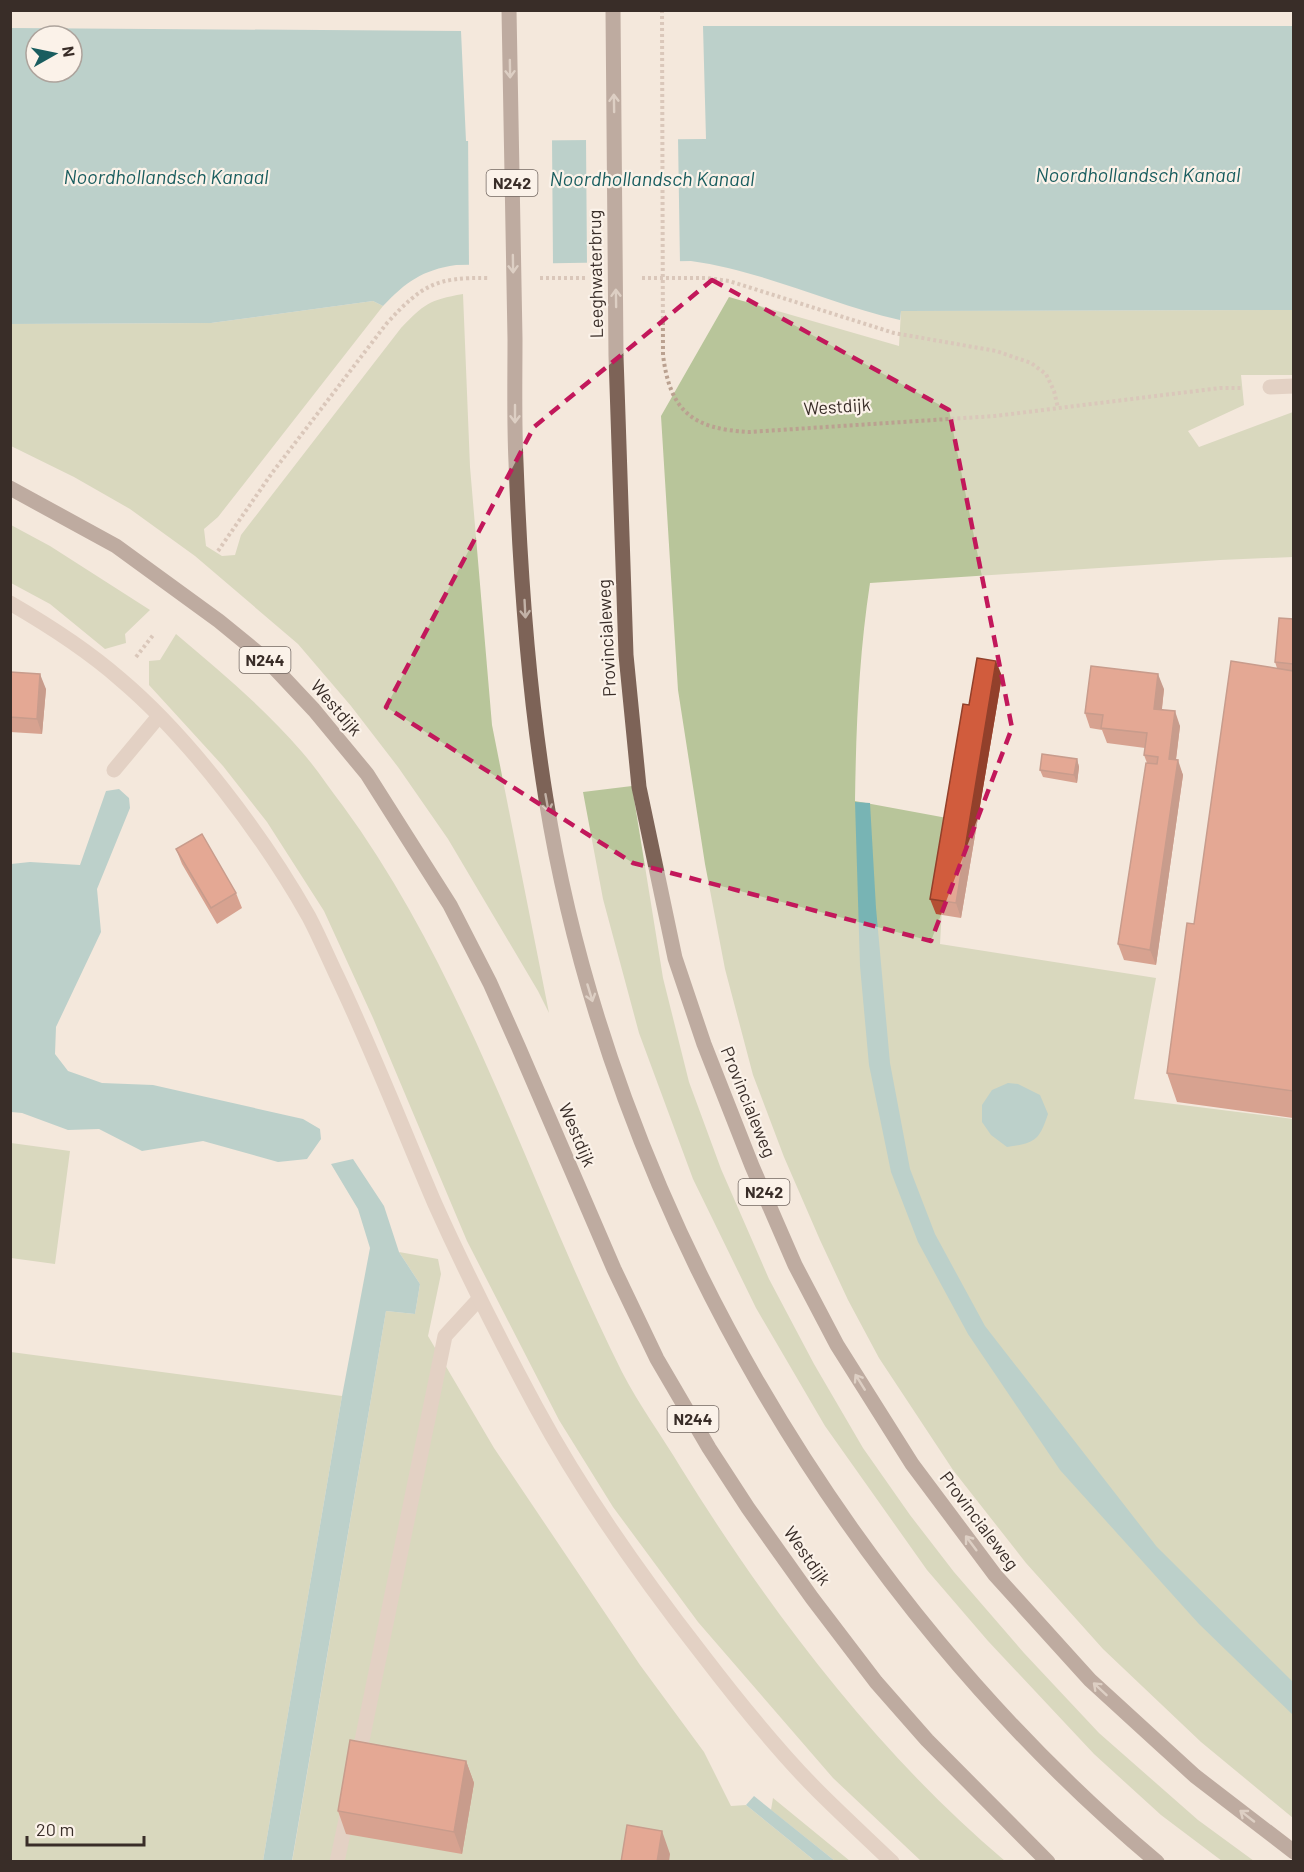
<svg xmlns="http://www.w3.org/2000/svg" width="1304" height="1872" font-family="Barlow,sans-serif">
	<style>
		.green { fill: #b8c59a }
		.water { fill: #78b4b4; fill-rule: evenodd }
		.pier { fill: #f4e8dc }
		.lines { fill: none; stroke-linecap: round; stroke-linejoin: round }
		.path { stroke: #baa190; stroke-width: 4; stroke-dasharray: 3 3; stroke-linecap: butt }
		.lane { stroke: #ceb7a6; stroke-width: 15 }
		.street { stroke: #ceb7a6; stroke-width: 15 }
		.primary { stroke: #7d6357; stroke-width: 15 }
		.wall { fill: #b44f34 }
		.shaded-wall { fill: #92402b }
		.building { fill: #d15c3d; stroke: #92402b; stroke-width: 1.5 }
		.oneway { stroke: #c2b2a7 }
		.marked { fill: none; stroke: #c2185b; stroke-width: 4.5; stroke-dasharray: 12 8; stroke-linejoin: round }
		.labels { text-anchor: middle; stroke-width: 4.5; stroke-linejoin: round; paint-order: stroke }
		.shield { fill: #fbf2e9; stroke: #736862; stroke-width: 1.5 }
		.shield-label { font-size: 16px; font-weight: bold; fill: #392d28 }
		.street-label { font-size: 18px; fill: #392d28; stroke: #fbf2e9 }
		.water-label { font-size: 20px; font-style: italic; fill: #195d5f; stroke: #fbf2e9 }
	</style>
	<rect width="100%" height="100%" fill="#f4e8dc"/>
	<path class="green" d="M 463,294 L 470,467 L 492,725 L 549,1013 L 538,991 L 448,839 L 398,767 L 351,706 L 298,644 L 195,556 L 130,509 L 74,477 L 11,446 L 10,324 L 211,323 L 373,301 L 383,306 L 218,517 L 204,529 L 206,546 L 222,556 L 235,555 L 241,535 L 401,328 C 424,304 429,300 463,294 Z
		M 729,297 L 899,346 L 901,311 L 1293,310 L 1293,375 L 1241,375 L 1244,405 L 1188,431 L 1199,447 L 1293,412 L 1293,557 L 1220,560 L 870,583 C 859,655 856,728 855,801 L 947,818 L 940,944 L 1156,978 L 1134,1099 L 1293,1119 L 1293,1818 L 1201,1742 L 1103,1649 L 1026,1563 L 953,1470 L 879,1358 L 848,1300 L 820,1240 L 784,1157 L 753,1075 L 725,969 L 705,864 L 678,690 L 661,416 Z
		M 11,525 L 50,546 L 150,610 L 125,634 L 126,643 L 105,649 L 50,604 L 11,583 Z
		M 176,634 C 220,671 264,708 302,752 C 317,769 329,788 343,806 C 468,977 528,1184 622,1372 C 639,1405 662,1436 681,1468 C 769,1610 877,1753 1005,1861 L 921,1861 L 833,1778 L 698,1622 L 613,1507 L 559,1420 L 467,1241 L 373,1018 L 324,911 L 267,822 L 223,766 L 149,685 L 149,661 L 160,660 Z
		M 632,786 L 663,978 L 689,1082 L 721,1169 L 769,1279 L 814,1364 L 863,1448 L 910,1515 L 954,1572 L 1024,1653 L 1099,1733 L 1198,1820 L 1254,1861 L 1222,1861 L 1161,1815 L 1094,1754 L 988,1641 L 927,1570 L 825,1426 L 756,1308 L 693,1179 L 639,1033 L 603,899 L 583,792 Z
		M 11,1143 L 70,1151 L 55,1264 L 11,1258 Z
		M 399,1252 L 438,1259 L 441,1274 L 428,1336 L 494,1448 L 640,1665 L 704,1752 L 731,1806 L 746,1805 L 815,1861 L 793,1860 L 793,1862 L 292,1862 L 386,1311 L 415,1314 L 420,1284 Z
		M 11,1352 L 342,1396 L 263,1861 L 11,1862 Z
		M 773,1798 L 850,1861 L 835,1861 L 771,1810 Z"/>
	<path class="water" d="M 703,26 L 1293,26 L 1293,310 L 901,311 L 900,320 C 829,304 764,271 691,261 L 456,265 C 422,270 406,282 383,306 L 373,301 L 211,323 L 11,324 L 11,28 L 461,31 L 466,141 L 706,139 ZM 36,36 L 72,36 L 72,72 L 36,72 Z
		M 119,789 L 129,798 L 130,808 L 97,889 L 101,932 L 56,1027 L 55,1054 L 68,1071 L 102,1083 L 153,1085 L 303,1119 L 320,1129 L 321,1139 L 307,1159 L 278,1162 L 203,1141 L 142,1151 L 99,1129 L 68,1130 L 22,1113 L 11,1112 L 11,864 L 30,862 L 80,865 L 106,791 Z
		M 855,802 L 870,803 L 876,908 L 890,1063 L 910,1169 L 935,1234 L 985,1326 L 1157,1547 L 1293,1682 L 1293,1715 L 1199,1624 L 1060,1470 L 968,1334 L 918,1242 L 891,1172 L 869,1065 L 860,966 Z
		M 1008,1083 L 1018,1084 L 1040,1095 L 1048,1114 C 1039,1141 1035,1143 1007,1147 L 991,1135 L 982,1122 L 982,1105 L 992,1090 Z
		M 353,1159 L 384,1206 L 399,1252 L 420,1284 L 415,1314 L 386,1311 L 292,1861 L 263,1861 L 342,1396 L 370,1248 L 358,1209 L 331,1164 Z
		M 754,1796 L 835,1861 L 815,1861 L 746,1805 Z"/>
	<path class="pier" d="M 468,129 L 469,138 L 552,138 L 553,266 L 469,268 Z
		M 678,137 L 680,264 L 587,265 L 586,138 Z"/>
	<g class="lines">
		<path class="path" d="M 662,10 L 663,355 C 670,411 692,429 749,432 L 995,416 L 1220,388 L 1242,388
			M 540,278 L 587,278
			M 642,278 L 707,278 L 729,281 L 894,333 L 996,351 L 1031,363 L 1046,374 L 1054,391 L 1058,408
			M 218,551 L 272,473 L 387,323 C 422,285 436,277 488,278
			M 136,657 L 154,634"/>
		<path class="lane" d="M 114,770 L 159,716
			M 358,1760 L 445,1336 L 479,1299
			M 337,1862 L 348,1810"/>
		<path class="street" d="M 1270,387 L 1294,386
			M 10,603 C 48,625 87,650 120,679 C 190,738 264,837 309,917 C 319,936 327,955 336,974 C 372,1049 402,1127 435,1204 C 466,1273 500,1340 536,1407 C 583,1494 641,1576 702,1654 C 738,1701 776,1749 818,1791 C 842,1815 867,1838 892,1862"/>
		<path class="primary" d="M 509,10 C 511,120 513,229 515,339 C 515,380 514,421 516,462 C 520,574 528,688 546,799 C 611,1203 844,1599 1157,1862
			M 613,10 L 616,356 L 626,655 L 639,787 L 675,958 L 704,1044 L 752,1166 L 795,1265 L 837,1345 L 912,1464 L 995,1575 L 1090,1680 L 1195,1776 L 1294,1852
			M 10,488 L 116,546 L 219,621 L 268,661 L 314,710 L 367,774 L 450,905 L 490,983 L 518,1046 L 614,1269 L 657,1359 L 709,1448 L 748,1508 L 812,1598 L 876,1682 L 927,1740 L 1048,1862"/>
	</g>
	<path class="wall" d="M 1293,619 L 1293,1118 L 1177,1102 L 1167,1073 L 1277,668 L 1275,662 Z
		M 10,672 L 46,689 L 42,734 L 10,732 Z
		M 1002,676 L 961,918 L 936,914 L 930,899 L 969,705 Z
		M 1164,689 L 1162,709 L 1180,726 L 1176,760 L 1183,775 L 1156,965 L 1124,960 L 1118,944 L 1147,763 L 1144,755 L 1145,748 L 1107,743 L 1102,730 L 1090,728 L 1085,713 Z
		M 1077,759 L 1079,767 L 1077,783 L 1043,777 L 1040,770 Z
		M 176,849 L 236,893 L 242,908 L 217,924 L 182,864 Z
		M 466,1761 L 474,1783 L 462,1854 L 346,1834 L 338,1811 Z"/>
	<path class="shaded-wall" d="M 996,661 L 1002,676 L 961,918 L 956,903 Z
		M 40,674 L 46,689 L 42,734 L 37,719 Z
		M 1158,674 L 1164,689 L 1160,724 L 1154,709 Z
		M 1175,711 L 1180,726 L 1174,774 L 1169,759 Z
		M 1077,759 L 1079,767 L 1077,783 L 1074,775 Z
		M 1178,760 L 1183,775 L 1156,965 L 1150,950 Z
		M 466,1761 L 474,1783 L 462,1854 L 454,1832 Z
		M 662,1831 L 670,1854 L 669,1862 L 657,1862 Z"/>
	<path class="building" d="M 1279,618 L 1293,619 L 1293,664 L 1275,662 Z
		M 977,658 L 996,661 L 956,903 L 930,899 L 963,704 L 969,705 Z
		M 1231,661 L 1293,671 L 1293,1091 L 1167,1073 L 1187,923 L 1194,924 Z
		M 1091,666 L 1158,674 L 1154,709 L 1175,711 L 1169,759 L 1178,760 L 1150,950 L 1118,944 L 1146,763 L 1157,764 L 1158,757 L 1144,755 L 1147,733 L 1101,728 L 1103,715 L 1085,713 Z
		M 10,672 L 40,674 L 37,719 L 10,717 Z
		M 1042,754 L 1077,759 L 1074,775 L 1040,770 Z
		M 202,834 L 236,893 L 211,908 L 176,849 Z
		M 350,1740 L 466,1761 L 454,1832 L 338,1811 Z
		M 627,1825 L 662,1831 L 657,1862 L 621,1862 Z"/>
	<defs><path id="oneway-shaft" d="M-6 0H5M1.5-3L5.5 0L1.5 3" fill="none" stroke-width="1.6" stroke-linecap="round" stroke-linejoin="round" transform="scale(1.5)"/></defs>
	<g class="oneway">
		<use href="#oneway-shaft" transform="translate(510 69) rotate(89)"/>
		<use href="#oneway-shaft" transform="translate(614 103) rotate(-91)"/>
		<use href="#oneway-shaft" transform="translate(513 264) rotate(89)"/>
		<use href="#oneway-shaft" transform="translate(616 298) rotate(-91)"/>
		<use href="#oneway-shaft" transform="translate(515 414) rotate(90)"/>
		<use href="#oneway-shaft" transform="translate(525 609) rotate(87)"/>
		<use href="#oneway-shaft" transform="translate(547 803) rotate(80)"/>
		<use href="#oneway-shaft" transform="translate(590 993) rotate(73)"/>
		<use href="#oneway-shaft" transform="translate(860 1382) rotate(-122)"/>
		<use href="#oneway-shaft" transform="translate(971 1543) rotate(-127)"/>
		<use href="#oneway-shaft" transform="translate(1100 1689) rotate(-137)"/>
		<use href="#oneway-shaft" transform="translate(1247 1816) rotate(-142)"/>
	</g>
	<path d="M0 0H1304V1872H0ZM 712,280 L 949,410 L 1012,728 L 931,941 L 633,863 L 386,707 L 534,427 Z" fill="#f4e8dc" fill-opacity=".55" fill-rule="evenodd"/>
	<path class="marked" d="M 712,280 L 949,410 L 1012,728 L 931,941 L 633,863 L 386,707 L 534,427 Z"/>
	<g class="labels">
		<g class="shield">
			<rect x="486.5" y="170" width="51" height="26" rx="4.5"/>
			<rect x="239.5" y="647" width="51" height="26" rx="4.5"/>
			<rect x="738.5" y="1179" width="51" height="26" rx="4.5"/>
			<rect x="667.5" y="1406" width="51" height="26" rx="4.5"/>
		</g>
		<g class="shield-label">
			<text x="512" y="189">N242</text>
			<text x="265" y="666">N244</text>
			<text x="764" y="1198">N242</text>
			<text x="693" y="1425">N244</text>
		</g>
		<g class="street-label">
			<text transform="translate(596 274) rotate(-91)" y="6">Leeghwaterbrug</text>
			<text transform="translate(837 407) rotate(-4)" y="6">Westdijk</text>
			<text transform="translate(607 638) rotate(-93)" y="6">Provincialeweg</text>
			<text transform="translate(336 708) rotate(49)" y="6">Westdijk</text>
			<text transform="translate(748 1102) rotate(68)" y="6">Provincialeweg</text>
			<text transform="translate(577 1135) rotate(67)" y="6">Westdijk</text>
			<text transform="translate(979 1521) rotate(53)" y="6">Provincialeweg</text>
			<text transform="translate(807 1556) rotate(55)" y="6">Westdijk</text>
		</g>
		<g class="water-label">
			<text x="1138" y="182">Noordhollandsch Kanaal</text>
			<text x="166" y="184">Noordhollandsch Kanaal</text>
			<text x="652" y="186">Noordhollandsch Kanaal</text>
		</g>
	</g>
	<rect width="1304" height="1872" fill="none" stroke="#392d28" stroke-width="24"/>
	<g transform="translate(54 54) rotate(81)"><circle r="28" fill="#fbf2e9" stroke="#ada39c" stroke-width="1.5"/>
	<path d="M0-4.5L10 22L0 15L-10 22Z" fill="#195d5f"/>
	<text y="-9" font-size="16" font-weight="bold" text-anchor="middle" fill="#392d28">N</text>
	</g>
	<path d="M27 1836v9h117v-9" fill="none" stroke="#392d28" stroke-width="3"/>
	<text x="36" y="1836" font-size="18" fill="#392d28" stroke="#fbf2e9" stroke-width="4.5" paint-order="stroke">20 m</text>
</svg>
